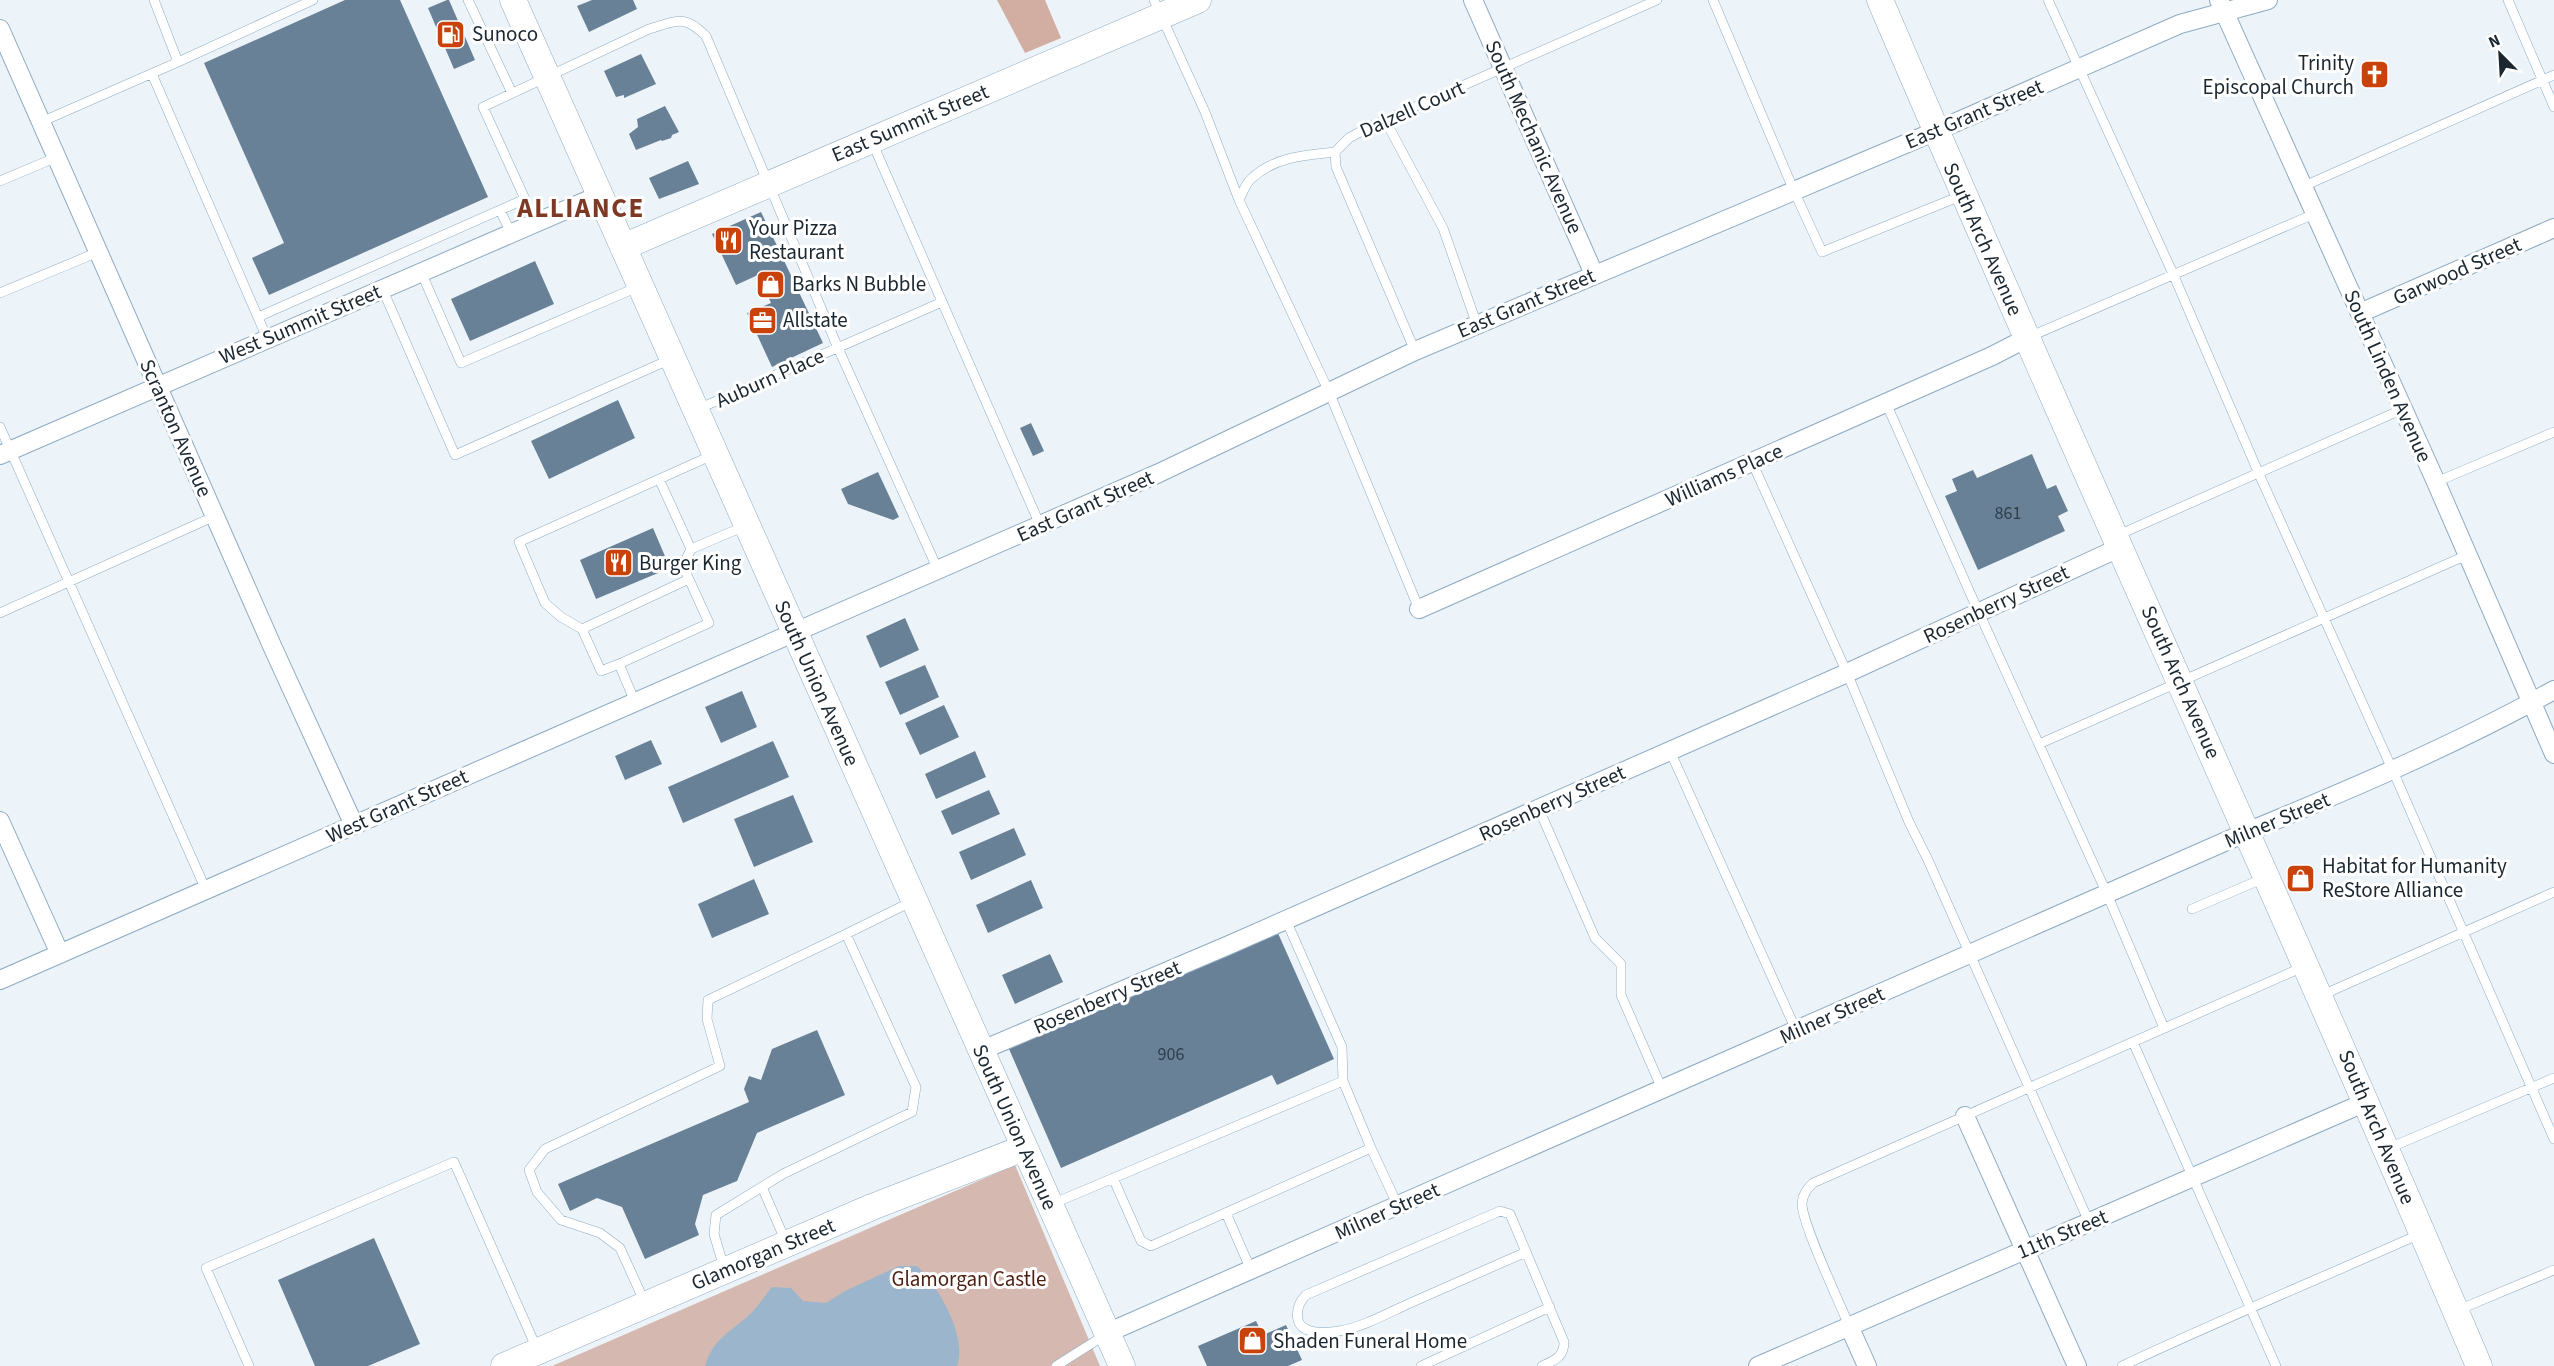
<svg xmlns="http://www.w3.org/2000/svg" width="2554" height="1366" font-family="'Source Sans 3',sans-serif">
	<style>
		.green { fill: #d5b9b0 }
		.forest { fill: #d1ada2 }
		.water { fill: #9ab5cc }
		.building { fill: #688197 }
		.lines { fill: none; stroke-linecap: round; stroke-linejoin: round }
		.lane-casing { stroke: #8daac3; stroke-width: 10 }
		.street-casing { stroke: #8daac3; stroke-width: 20 }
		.secondary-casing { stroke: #8daac3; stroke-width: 27 }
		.lane { stroke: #fff; stroke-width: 9 }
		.street { stroke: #fff; stroke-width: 18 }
		.secondary { stroke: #fff; stroke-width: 26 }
		.labels { text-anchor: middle; stroke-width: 6; stroke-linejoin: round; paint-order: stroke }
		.number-label { font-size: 18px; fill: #2e3e4a }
		.poi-label { font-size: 21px; fill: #1b2730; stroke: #fff; text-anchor: start }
		.street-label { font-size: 21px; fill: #1b2730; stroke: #fff }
		.park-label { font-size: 21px; fill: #4c1e0f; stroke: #fff }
		.district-label { font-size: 27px; font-weight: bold; letter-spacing: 1.5px; fill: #7d3924; stroke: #fff }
	</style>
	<rect width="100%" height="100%" fill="#edf4f9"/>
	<path class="green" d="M 1015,1165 L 1100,1366 L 552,1366 Z"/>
	<path class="forest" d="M 997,0 L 1045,0 L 1061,38 L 1025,53 Z"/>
	<path class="water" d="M 899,1266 L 917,1266 C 938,1285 968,1337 957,1366 L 705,1366 C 713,1340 727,1334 747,1317 C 756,1309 764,1297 772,1287 L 791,1288 L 803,1301 L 826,1303 L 845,1291 Z"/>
	<path class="building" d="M 345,0 L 400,0 L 488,197 L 269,295 L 252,258 L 284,243 L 204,63 Z
		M 447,0 L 449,0 L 475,60 L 454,69 L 428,8 Z
		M 592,0 L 633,0 L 637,9 L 589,32 L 577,6 Z
		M 641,54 L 656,84 L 624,98 L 624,95 L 616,97 L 604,71 Z
		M 665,106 L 679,132 L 672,135 L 671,138 L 662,141 L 661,140 L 636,150 L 629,134 L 638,127 L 637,119 Z
		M 688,161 L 699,184 L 659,199 L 649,178 Z
		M 761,212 L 823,343 L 772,367 L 747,313 L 771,303 L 758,275 L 736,285 L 712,234 Z
		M 535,261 L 554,304 L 470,341 L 451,299 Z
		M 618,400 L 635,438 L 549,479 L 531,441 Z
		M 1031,423 L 1044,451 L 1033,456 L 1020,428 Z
		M 2032,454 L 2047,489 L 2056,485 L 2068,511 L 2058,516 L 2065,531 L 1978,570 L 1945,496 L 1957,491 L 1952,479 L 1973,470 L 1977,478 Z
		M 878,472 L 899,517 L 893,520 L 848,504 L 841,489 Z
		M 653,528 L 670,568 L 596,599 L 580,560 Z
		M 905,618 L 919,650 L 880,668 L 866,636 Z
		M 925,665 L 939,697 L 900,715 L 885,682 Z
		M 742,691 L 757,727 L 721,743 L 705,707 Z
		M 944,705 L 959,737 L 920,755 L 905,723 Z
		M 651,740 L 662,764 L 625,780 L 615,756 Z
		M 773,741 L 789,777 L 683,823 L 668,787 Z
		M 975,751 L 986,777 L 936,799 L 925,774 Z
		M 989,790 L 1000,814 L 952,835 L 941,811 Z
		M 793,795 L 813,842 L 754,867 L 734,819 Z
		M 1014,828 L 1026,855 L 971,880 L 959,852 Z
		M 754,879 L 769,914 L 712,938 L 698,904 Z
		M 1031,880 L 1043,908 L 988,933 L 976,905 Z
		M 1277,931 L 1334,1059 L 1277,1085 L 1272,1075 L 1061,1168 L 1009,1049 Z
		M 1050,954 L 1063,982 L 1015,1004 L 1002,975 Z
		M 817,1030 L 845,1095 L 757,1133 L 737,1181 L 703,1195 L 695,1224 L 699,1235 L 645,1259 L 622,1207 L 597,1198 L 570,1211 L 558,1184 L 749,1102 L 744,1089 L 749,1076 L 761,1080 L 772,1049 Z
		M 374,1238 L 420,1344 L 368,1366 L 315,1366 L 278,1280 Z
		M 1256,1321 L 1263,1335 L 1286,1325 L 1302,1360 L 1288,1366 L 1207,1366 L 1198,1346 Z"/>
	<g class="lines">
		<defs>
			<path id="lane" d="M 154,0 L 178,62 L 313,0
				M 468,0 L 512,93
				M 1154,0 L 1205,112 L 1239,200 L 1329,392 L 1419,609
				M 1713,0 L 1794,191 L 1822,252 L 1963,195
				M 2048,0 L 2174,276 L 2259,474 L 2393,771 L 2554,1139
				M 2508,0 L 2554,107
				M 152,74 L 267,338
				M 1385,120 L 1443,228 L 1477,325
				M 41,122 L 178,62
				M 872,142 L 1040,525
				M 0,181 L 57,157
				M 2302,187 L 2554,75
				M 1239,200 C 1243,193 1245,184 1251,179 C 1274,157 1305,155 1335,152
				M 500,210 L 511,233
				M 421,272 L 461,363 L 640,286
				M 382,288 L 455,455 L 671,359
				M 0,293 L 98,252
				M 258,317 L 525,199 L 483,107 L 649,29 C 677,21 684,14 706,36 L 838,348 L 938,570
				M 2029,337 L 2314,214
				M 1415,351 L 1336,167 L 1335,152 L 1349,138 L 1369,127 L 1657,0
				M 1886,403 L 1971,595 L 2107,894 L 2164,1028
				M 698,409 L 942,302
				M 0,427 L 206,890
				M 1752,462 L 1847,673 L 1909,822 L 1928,860 L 2089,1222
				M 659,479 L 691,549
				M 2436,482 L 2554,432
				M 2116,536 L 2403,409
				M 0,613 L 215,516
				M 582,629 L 689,579
				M 619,664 L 601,671 L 582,629 L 561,617 L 545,603 L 519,542 L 715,454
				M 635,702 L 619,664 L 709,623 L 683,566 L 691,549 L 745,526
				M 2039,744 L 2467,555
				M 1670,751 L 1796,1030
				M 1539,809 L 1595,938 L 1621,964 L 1621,995 L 1662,1089
				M 2192,909 L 2264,878
				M 1286,920 L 1342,1047 L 1343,1081
				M 2320,996 L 2554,892
				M 2133,1042 L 2276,1366
				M 1371,1148 L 1398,1206
				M 2389,1148 L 2554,1078
				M 762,1187 L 786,1242
				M 1052,1204 L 1343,1081 L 1371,1148 L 1151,1246 L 1141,1241 L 1113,1178
				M 1226,1213 L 1251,1270
				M 1526,1252 C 1487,1269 1447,1287 1408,1304 C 1386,1314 1363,1327 1339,1331 C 1327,1333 1302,1335 1298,1320 C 1296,1310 1299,1302 1306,1295 L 1500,1211 L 1510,1214 L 1564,1342 C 1564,1357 1555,1360 1542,1366
				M 724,1268 L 714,1234 L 716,1215 L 783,1174 L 912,1112 L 916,1087 L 846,934 L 913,901
				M 645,1303 L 620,1248 L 600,1233 L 561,1220 L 537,1192 L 529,1170 L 545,1149 L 720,1066 L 707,1019 L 708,1000 L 846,934
				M 2458,1310 L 2554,1270
				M 1849,1326 C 1840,1303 1801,1222 1802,1203 C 1803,1194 1807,1189 1813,1183 L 2303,967
				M 249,1366 L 206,1268 L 454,1162 L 537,1349
				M 1056,1366 L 1105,1335
				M 1421,1366 L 1550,1307
				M 2122,1366 C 2220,1320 2321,1278 2420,1234"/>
			<path id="street" d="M 1473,0 L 1594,274
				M 2219,0 L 2436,482 L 2554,754
				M 0,29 L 273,648 L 354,825
				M 2360,313 L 2554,228
				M 0,455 L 600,195
				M 1419,609 L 1992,356 L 2027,338
				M 0,821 L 60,954
				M 0,980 L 1159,473 L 1415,351 L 1936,131 L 2180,24 L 2268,0
				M 980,1051 L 1229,945 L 1847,673 L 2121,547
				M 1965,1116 L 2077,1366
				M 1849,1326 L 1867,1366
				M 1107,1333 L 2247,832 C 2351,789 2455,745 2554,690
				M 1758,1366 L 2366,1102"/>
			<path id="secondary" d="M 513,0 L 1122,1366
				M 1880,0 C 2075,457 2285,908 2479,1366
				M 623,247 L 1198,0
				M 504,1366 L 872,1207 L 1024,1148"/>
		</defs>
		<use href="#lane" class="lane-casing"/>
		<use href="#street" class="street-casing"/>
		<use href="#secondary" class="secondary-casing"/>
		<use href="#lane" class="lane"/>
		<use href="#street" class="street"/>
		<use href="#secondary" class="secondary"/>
	</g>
	<defs>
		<symbol id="fuel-square" viewBox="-11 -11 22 22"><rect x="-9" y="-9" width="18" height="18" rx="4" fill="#c84209" stroke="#fff"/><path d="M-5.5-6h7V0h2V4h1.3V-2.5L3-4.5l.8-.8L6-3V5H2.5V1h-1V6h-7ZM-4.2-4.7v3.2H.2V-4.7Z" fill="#fff"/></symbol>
		<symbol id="church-square" viewBox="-11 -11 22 22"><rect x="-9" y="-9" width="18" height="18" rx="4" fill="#c84209" stroke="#fff"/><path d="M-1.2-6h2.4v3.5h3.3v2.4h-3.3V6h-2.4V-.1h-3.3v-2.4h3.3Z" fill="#fff"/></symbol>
		<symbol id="restaurant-square" viewBox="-11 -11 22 22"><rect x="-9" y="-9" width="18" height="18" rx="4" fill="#c84209" stroke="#fff"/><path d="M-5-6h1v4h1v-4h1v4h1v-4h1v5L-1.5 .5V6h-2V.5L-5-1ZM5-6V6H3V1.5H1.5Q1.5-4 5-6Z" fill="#fff"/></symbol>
		<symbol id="shop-square" viewBox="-11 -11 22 22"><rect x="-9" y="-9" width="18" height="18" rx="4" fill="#c84209" stroke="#fff"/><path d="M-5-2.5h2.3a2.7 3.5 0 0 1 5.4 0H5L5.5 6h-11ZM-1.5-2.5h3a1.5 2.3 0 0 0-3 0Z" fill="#fff"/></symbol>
		<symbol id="office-square" viewBox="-11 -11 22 22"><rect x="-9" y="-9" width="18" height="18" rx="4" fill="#c84209" stroke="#fff"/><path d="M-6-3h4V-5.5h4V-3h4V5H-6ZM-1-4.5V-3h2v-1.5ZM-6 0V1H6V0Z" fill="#fff"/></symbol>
	</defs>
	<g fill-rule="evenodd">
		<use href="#fuel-square" x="434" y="18" width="33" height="33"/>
		<use href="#church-square" x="2358" y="58" width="33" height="33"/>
		<use href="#restaurant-square" x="712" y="224" width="33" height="33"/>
		<use href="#shop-square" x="754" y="268" width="33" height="33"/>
		<use href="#office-square" x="746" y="304" width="33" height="33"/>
		<use href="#restaurant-square" x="602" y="546" width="33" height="33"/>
		<use href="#shop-square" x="2284" y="862" width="33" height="33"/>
		<use href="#shop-square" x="1236" y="1324" width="33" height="33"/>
	</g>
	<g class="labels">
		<g class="number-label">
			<text x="2008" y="519">861</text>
			<text x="1171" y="1060">906</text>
		</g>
		<g class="poi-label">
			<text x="472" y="41">Sunoco</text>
			<text x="2354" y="70" text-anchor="end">Trinity<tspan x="2354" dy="24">Episcopal Church</tspan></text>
			<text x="749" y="235">Your Pizza<tspan x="749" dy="24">Restaurant</tspan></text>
			<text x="792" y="291">Barks N Bubble</text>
			<text x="783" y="327">Allstate</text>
			<text x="639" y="570">Burger King</text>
			<text x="2322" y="873">Habitat for Humanity<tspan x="2322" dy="24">ReStore Alliance</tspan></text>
			<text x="1273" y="1348">Shaden Funeral Home</text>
		</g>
		<g class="street-label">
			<text transform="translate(1412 109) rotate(-24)" y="7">Dalzell Court</text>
			<text transform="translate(1974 114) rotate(-23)" y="7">East Grant Street</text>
			<text transform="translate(910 123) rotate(-23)" y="7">East Summit Street</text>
			<text transform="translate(1534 137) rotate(66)" y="7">South Mechanic Avenue</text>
			<text transform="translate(1983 239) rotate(66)" y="7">South Arch Avenue</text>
			<text transform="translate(2457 271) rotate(-24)" y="7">Garwood Street</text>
			<text transform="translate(1526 303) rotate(-23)" y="7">East Grant Street</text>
			<text transform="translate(300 324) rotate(-23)" y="7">West Summit Street</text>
			<text transform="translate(2388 376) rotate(66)" y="7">South Linden Avenue</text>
			<text transform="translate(770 378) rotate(-24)" y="7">Auburn Place</text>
			<text transform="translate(176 428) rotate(66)" y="7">Scranton Avenue</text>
			<text transform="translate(1724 475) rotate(-24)" y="7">Williams Place</text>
			<text transform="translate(1085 506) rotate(-24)" y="7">East Grant Street</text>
			<text transform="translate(1996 604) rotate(-25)" y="7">Rosenberry Street</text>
			<text transform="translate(2181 682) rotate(66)" y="7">South Arch Avenue</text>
			<text transform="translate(817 683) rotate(66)" y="7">South Union Avenue</text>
			<text transform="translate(1552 803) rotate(-24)" y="7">Rosenberry Street</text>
			<text transform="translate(397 806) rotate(-24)" y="7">West Grant Street</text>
			<text transform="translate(2277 820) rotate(-23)" y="7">Milner Street</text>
			<text transform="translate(1107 997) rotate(-23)" y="7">Rosenberry Street</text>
			<text transform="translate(1832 1015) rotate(-24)" y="7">Milner Street</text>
			<text transform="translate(1015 1127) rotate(66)" y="7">South Union Avenue</text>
			<text transform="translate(2377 1127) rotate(67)" y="7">South Arch Avenue</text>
			<text transform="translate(1387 1211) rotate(-24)" y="7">Milner Street</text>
			<text transform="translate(2062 1234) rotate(-23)" y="7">11th Street</text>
			<text transform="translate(763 1254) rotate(-23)" y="7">Glamorgan Street</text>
		</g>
		<g class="park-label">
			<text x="969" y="1286">Glamorgan Castle</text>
		</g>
		<g class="district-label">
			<text x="581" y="217">ALLIANCE</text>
		</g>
	</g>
	<g transform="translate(2500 54) rotate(336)" stroke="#ffffff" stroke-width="4.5" paint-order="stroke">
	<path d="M0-4.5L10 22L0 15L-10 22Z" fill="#1b2730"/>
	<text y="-9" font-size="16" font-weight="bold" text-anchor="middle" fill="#1b2730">N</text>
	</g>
</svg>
